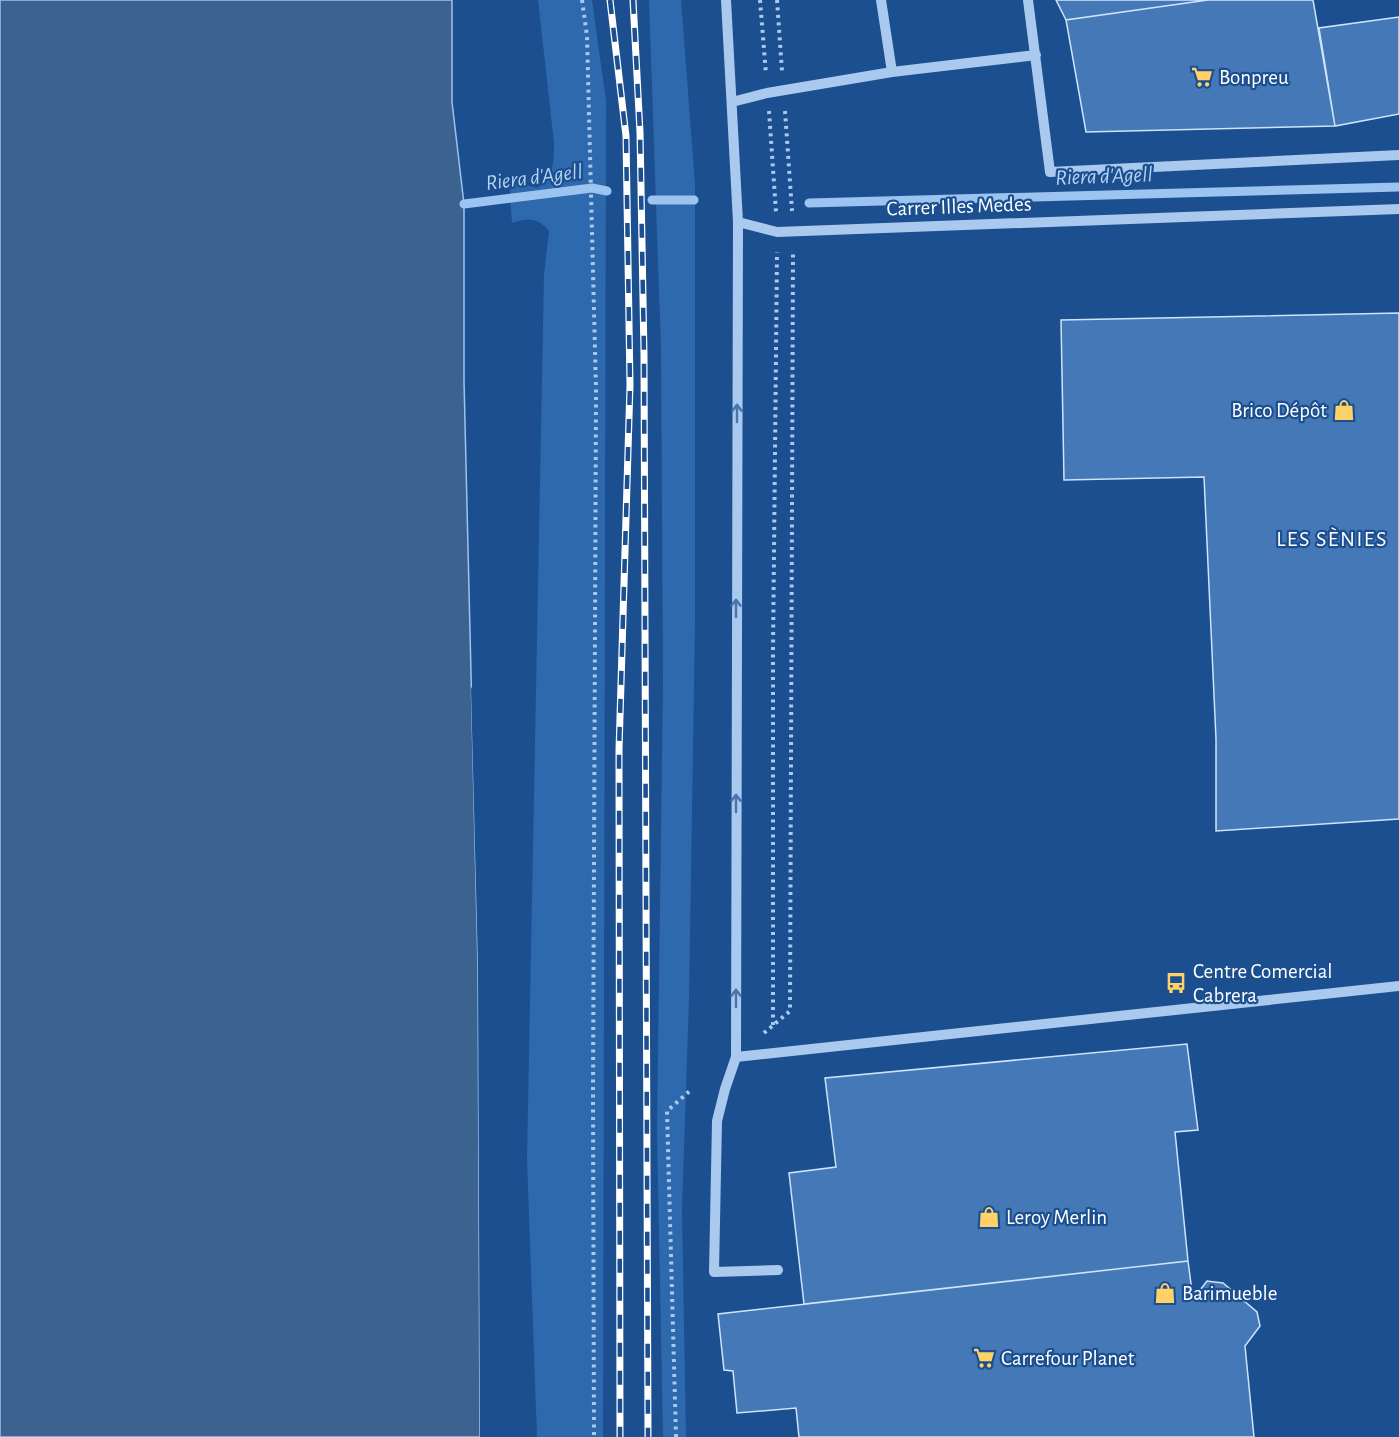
<svg xmlns="http://www.w3.org/2000/svg" width="1399" height="1437" font-family="'Alegreya Sans',sans-serif">
	<style>
		.green { fill: #2e69ad }
		.water { fill: #3c6290; stroke: #9cc4f0; stroke-width: 1.5 }
		.pier { fill: #1b4f8f }
		.lines { fill: none; stroke-linecap: round; stroke-linejoin: round }
		.stream { stroke: #9cc4f0; stroke-width: 9 }
		.building { fill: #4478b7; stroke: #cfe3fa; stroke-width: 1.5 }
		.path { stroke: #a9c9ee; stroke-width: 4; stroke-dasharray: 3 4.5; stroke-linecap: butt }
		.minor { stroke: #a9c9ee; stroke-width: 10 }
		.rail-casing { stroke: #fff; stroke-width: 7 }
		.rail { stroke: #1b4f8f; stroke-width: 4.5; stroke-dasharray: 14; stroke-linecap: butt }
		.oneway { stroke: #4674ac }
		.labels { text-anchor: middle; stroke-width: 4.5; stroke-linejoin: round; paint-order: stroke }
		.poi-label { font-size: 21px; fill: #fff; stroke: #1b4f8f; text-anchor: start }
		.street-label { font-size: 21px; fill: #fff; stroke: #1b4f8f }
		.water-label { font-size: 22px; font-style: italic; fill: #b5d3f5; stroke: #1b4f8f }
		.neighbourhood-label { font-size: 22px; letter-spacing: 1.5px; fill: #fff; stroke: #1b4f8f }
	</style>
	<rect width="100%" height="100%" fill="#1b4f8f"/>
	<path class="green" d="M 538,0 L 592,0 L 606,101 L 603,1437 L 537,1437 L 527,1159 L 544,274 L 549,231 C 538,218 528,217 512,223 L 510,198 L 511,179 L 520,184 L 538,188 C 554,177 554,160 554,143 Z
		M 649,0 L 681,0 L 695,184 L 695,624 L 689,999 L 682,1209 L 686,1437 L 663,1437 L 657,1131 L 663,681 L 661,349 Z"/>
	<path class="water" d="M 0,0 L 452,0 L 452,102 L 464,204 L 464,381 L 478,966 L 480,1437 L 0,1437 Z"/>
	<path class="pier" d="M 474,682 L 481,966 L 483,1437 L 480,1437 L 478,966 L 471,689 Z"/>
	<g class="lines">
		<path class="stream" d="M 652,200 L 694,200
			M 809,203 L 1399,187
			M 464,204 L 592,188 L 607,191"/>
	</g>
	<path class="building" d="M 1056,0 L 1208,0 L 1066,20 Z
		M 1208,0 L 1313,0 L 1335,126 L 1086,132 L 1066,20 Z
		M 1399,17 L 1399,114 L 1335,126 L 1319,28 Z
		M 1399,313 L 1399,819 L 1216,831 L 1216,739 L 1204,477 L 1064,480 L 1061,320 Z
		M 1187,1044 L 1198,1130 L 1175,1132 L 1188,1261 L 804,1304 L 789,1173 L 836,1167 L 825,1078 Z
		M 1188,1261 L 1193,1299 L 1207,1281 L 1223,1283 L 1257,1312 L 1260,1326 L 1245,1346 L 1254,1437 L 799,1437 L 796,1408 L 737,1413 L 733,1371 L 724,1370 L 718,1314 Z"/>
	<g class="lines">
		<path class="path" d="M 582,0 L 587,36 L 596,390 L 593,1095 L 594,1437
			M 760,0 L 766,74
			M 777,0 L 782,71
			M 769,111 L 776,212
			M 785,111 L 792,211
			M 773,1025 L 773,651 L 777,252
			M 764,1033 L 790,1011 L 793,252
			M 676,1437 L 667,1111 L 692,1089"/>
		<path class="minor" d="M 726,0 L 738,222 L 736,1057 L 725,1089 L 717,1121 L 714,1272 L 778,1270
			M 881,0 L 892,72 L 1036,55
			M 1028,0 L 1050,172 L 1399,155
			M 732,102 L 767,93 L 892,72
			M 738,222 L 777,232 L 1399,209
			M 736,1057 L 1399,986"/>
		<defs>
			<path id="rail" d="M 610,0 L 626,136 L 630,385 L 619,750 L 620,1437
				M 633,0 L 640,132 L 644,354 L 648,1437"/>
		</defs>
		<use href="#rail" class="rail-casing"/>
		<use href="#rail" class="rail"/>
	</g>
	<defs><path id="oneway-shaft" d="M-6 0H5M1.5-3L5.5 0L1.5 3" fill="none" stroke-width="1.6" stroke-linecap="round" stroke-linejoin="round" transform="scale(1.5)"/></defs>
	<g class="oneway">
		<use href="#oneway-shaft" transform="translate(737 413) rotate(-90)"/>
		<use href="#oneway-shaft" transform="translate(736 608) rotate(-90)"/>
		<use href="#oneway-shaft" transform="translate(736 803) rotate(-90)"/>
		<use href="#oneway-shaft" transform="translate(736 998) rotate(-90)"/>
	</g>
	<defs>
		<symbol id="supermarket-bare" viewBox="-9 -9 18 18"><path d="M-6-5.5h2.5l.6 2H6L4.5 2H-2.5L-4.4-4H-6ZM-1.5 3.2a1.3 1.3 0 1 0 .1 0ZM3 3.2a1.3 1.3 0 1 0 .1 0Z" fill="#ffd166" stroke="#1b4f8f" stroke-width="2.5" paint-order="stroke"/></symbol>
		<symbol id="shop-bare" viewBox="-9 -9 18 18"><path d="M-5-2.5h2.3a2.7 3.5 0 0 1 5.4 0H5L5.5 6h-11ZM-1.5-2.5h3a1.5 2.3 0 0 0-3 0Z" fill="#ffd166" stroke="#1b4f8f" stroke-width="2.5" paint-order="stroke"/></symbol>
		<symbol id="bus-bare" viewBox="-9 -9 18 18"><path d="M-5-6H5V4H4V6H2V4H-2V6H-4V4H-5ZM-3.5-4V0h7V-4ZM-3.5 1.2v1.5H-2V1.2ZM2 1.2v1.5H3.5V1.2Z" fill="#ffd166" stroke="#1b4f8f" stroke-width="2.5" paint-order="stroke"/></symbol>
	</defs>
	<g fill-rule="evenodd">
		<use href="#supermarket-bare" x="1187" y="62" width="30" height="30"/>
		<use href="#shop-bare" x="1329" y="395" width="30" height="30"/>
		<use href="#bus-bare" x="1161" y="968" width="30" height="30"/>
		<use href="#shop-bare" x="974" y="1202" width="30" height="30"/>
		<use href="#shop-bare" x="1150" y="1278" width="30" height="30"/>
		<use href="#supermarket-bare" x="969" y="1343" width="30" height="30"/>
	</g>
	<g class="labels">
		<g class="poi-label">
			<text x="1219" y="84">Bonpreu</text>
			<text x="1327" y="417" text-anchor="end">Brico Dépôt</text>
			<text x="1193" y="978">Centre Comercial<tspan x="1193" dy="24">Cabrera</tspan></text>
			<text x="1006" y="1224">Leroy Merlin</text>
			<text x="1182" y="1300">Barimueble</text>
			<text x="1001" y="1365">Carrefour Planet</text>
		</g>
		<g class="street-label">
			<text transform="translate(959 206) rotate(-2)" y="7">Carrer Illes Medes</text>
		</g>
		<g class="water-label">
			<text transform="translate(1104 175) rotate(-2)" y="8">Riera d'Agell</text>
			<text transform="translate(534 176) rotate(-7)" y="8">Riera d'Agell</text>
		</g>
		<g class="neighbourhood-label">
			<text x="1332" y="546">LES SÈNIES</text>
		</g>
	</g>
</svg>
